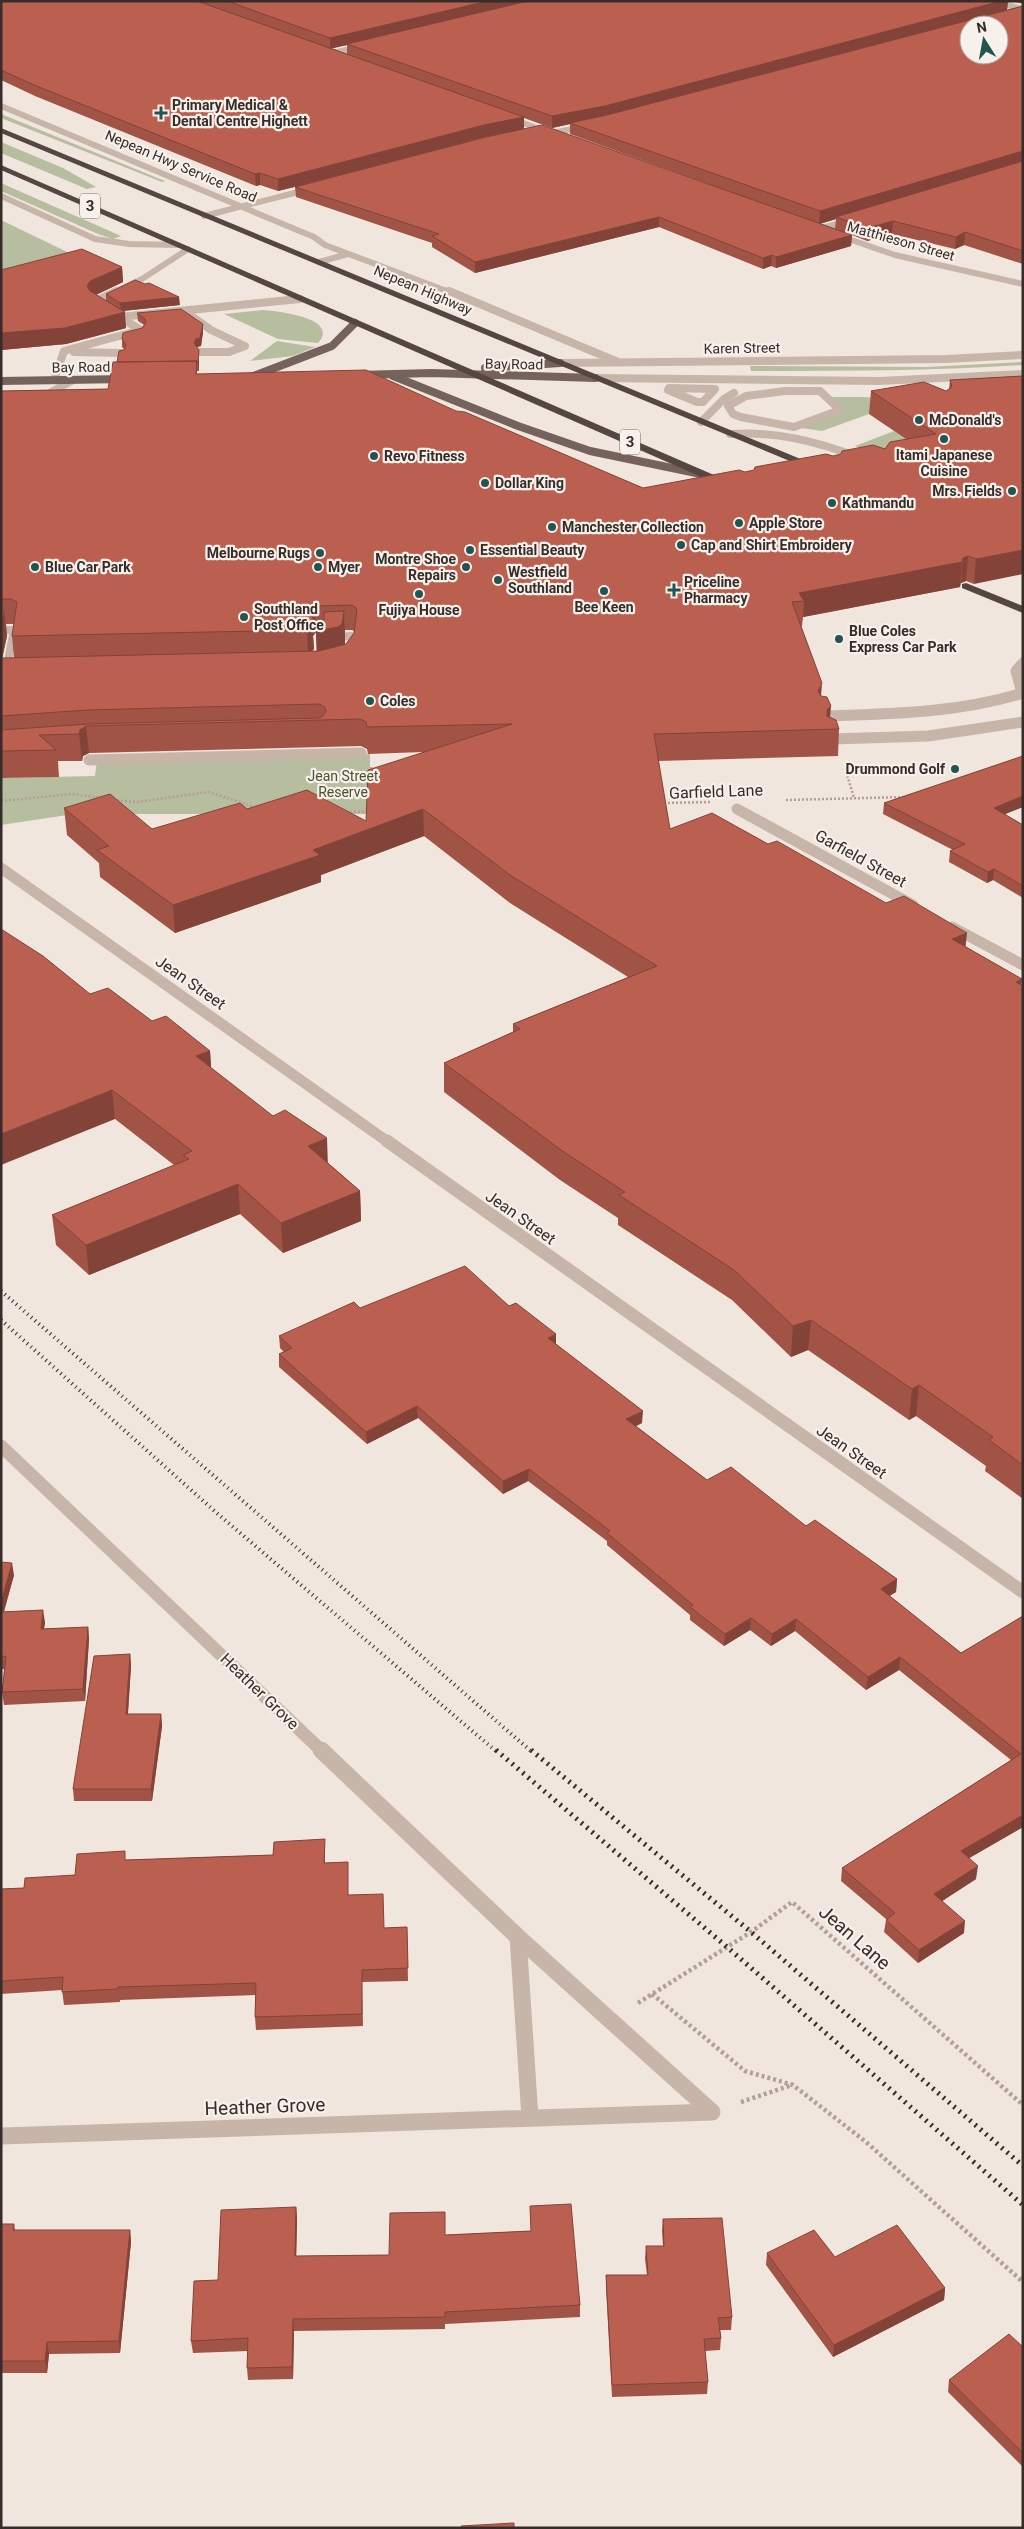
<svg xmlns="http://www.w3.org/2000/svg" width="1024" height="2529" font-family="Roboto,sans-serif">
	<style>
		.green { fill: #b7be9f }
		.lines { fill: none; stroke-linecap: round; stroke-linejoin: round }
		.path-far1 { stroke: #b39f95; stroke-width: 2.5; stroke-dasharray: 2 2; stroke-linecap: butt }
		.path { stroke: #b39f95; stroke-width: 4.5; stroke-dasharray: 3 3; stroke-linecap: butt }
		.minor-far4 { stroke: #c7b5aa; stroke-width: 6 }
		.minor-far3 { stroke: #c7b5aa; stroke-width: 8 }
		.minor-far2 { stroke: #c7b5aa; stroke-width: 11 }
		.minor-far1 { stroke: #c7b5aa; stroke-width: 13 }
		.minor { stroke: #c7b5aa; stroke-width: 17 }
		.major { stroke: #76625c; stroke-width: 8 }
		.highway { fill: #564641; fill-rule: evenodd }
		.rail-far1 { stroke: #362c29; stroke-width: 4; stroke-dasharray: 1 4; stroke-linecap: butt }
		.rail { stroke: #362c29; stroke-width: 5; stroke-dasharray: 2 5; stroke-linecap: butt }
		.wall { fill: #a15345; fill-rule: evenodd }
		.shaded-wall { fill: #834338 }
		.building { fill: #bb6050; stroke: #834338; fill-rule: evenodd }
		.poi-dot { fill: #225452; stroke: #f8f0ea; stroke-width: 2 }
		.labels { text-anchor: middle; stroke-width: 4.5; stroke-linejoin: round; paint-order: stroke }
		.far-poi-label { font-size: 14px; font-weight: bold; fill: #362c29; stroke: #f8f0ea; text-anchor: start }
		.far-street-label { font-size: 14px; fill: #362c29; stroke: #f8f0ea }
		.far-park-label { font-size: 14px; fill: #48522f; stroke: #f8f0ea }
		.shield { fill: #f8f0ea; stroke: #706763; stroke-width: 1 }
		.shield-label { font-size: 15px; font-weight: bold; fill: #362c29 }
		.street-label { font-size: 16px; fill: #362c29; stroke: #f8f0ea }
		.near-street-label { font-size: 19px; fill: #362c29; stroke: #f8f0ea }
	</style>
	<rect width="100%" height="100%" fill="#f0e6de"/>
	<path class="green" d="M 1,114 L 165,181 L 162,182 L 1,118 Z
		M 1,142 L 63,168 L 96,187 L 87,189 L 1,153 Z
		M 1,183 L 121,236 L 113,239 L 98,234 L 1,191 Z
		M 1,220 L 90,263 L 1,286 Z
		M 263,310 C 277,311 341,318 318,343 L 278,339 L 224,314 Z
		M 277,341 L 315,347 L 293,356 L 250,361 Z
		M 1023,362 L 1023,365 C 932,371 842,371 751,371 L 750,366 L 926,367 Z
		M 825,397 L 867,397 L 882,401 L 869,414 L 822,431 L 794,427 L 840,410 Z
		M 894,431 L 933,457 L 901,463 L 855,446 Z
		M 370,754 L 370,767 L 373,767 L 373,776 L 408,814 L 74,814 L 1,825 L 1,778 L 95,776 L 97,760 Z"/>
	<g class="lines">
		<path class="path-far1" d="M 845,768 L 854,798
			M 113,800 L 137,802 L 209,792 L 258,808
			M 786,800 L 907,797
			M 1,801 L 71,794 L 105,798
			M 664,803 L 710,802
			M 346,812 L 370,812"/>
		<path class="path" d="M 652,1994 L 745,2071 L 793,2085 L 866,2142 L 1023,2282
			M 638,2003 L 751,1932 L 792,1902 L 1023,2105
			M 741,2102 L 792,2085"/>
		<path class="minor-far4" d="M 991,1 L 1023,9
			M 329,54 L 363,46
			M 1,106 L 314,237 L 325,245 L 452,293
			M 510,118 L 550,133
			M 552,133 L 587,126
			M 1,196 L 95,239 L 129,244 L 178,245
			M 204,216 L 310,189
			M 819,229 L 851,220
			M 837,235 L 895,255 L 1023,284
			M 319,262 L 348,254
			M 113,293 L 142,279 L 188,249"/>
		<path class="minor-far3" d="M 449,291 L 618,362
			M 190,315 L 211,330 L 245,346 L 229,352 L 200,352
			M 119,317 L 300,299
			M 74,352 L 121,353
			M 560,363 L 946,359 L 1023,355
			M 595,378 L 879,381 L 1023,374
			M 54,380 L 64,351 L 141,330 L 94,302 L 116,291
			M 669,388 L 715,389 L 703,402 L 697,402 L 668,390 Z
			M 785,391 L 820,391 L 840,410 L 794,427 L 741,417 L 733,414 L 728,406 L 746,396 Z
			M 41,398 L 73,380
			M 701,422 L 724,399 L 734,393
			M 730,434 C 776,431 815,441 858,457
			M 1,630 L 14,630 L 7,666
			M 328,637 L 352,636 L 352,652
			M 1020,666 L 1023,661"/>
		<path class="minor-far2" d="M 1021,665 L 1016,671 L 1022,693
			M 6,674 L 8,665
			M 823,716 C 891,714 958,713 1023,693
			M 832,739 L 928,736 L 1023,722
			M 89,760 L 361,753
			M 737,809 L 913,905
			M 1,868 L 388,1142
			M 952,927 L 1023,965"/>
		<path class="minor-far1" d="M 387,1141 L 1023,1592
			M 1,1446 L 323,1752"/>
		<path class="minor" d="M 321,1750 L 518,1937 L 712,2112
			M 518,1937 L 530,2118
			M 1,2136 L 712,2112"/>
		<path class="major" d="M 485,368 L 560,363
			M 357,375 L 432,373 L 595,378
			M 393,376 L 518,426 L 590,451 L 701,474
			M 251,377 L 332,346 L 355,323
			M 1,381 L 127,379"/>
		<path class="highway" d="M 1,128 L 815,465 L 817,467 L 809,469 L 1,133 Z
			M 1,165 L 730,482 L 731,484 L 722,486 L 1,170 Z
			M 966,583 L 1023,606 L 1023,613 L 962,588 L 962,584 Z"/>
		<path class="rail-far1" d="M 1,1291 L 532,1752
			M 1,1320 L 219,1515 L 497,1752"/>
		<path class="rail" d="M 496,1750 L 727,1947 L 1023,2205
			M 531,1750 L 751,1932 L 1023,2166"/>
	</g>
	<path class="wall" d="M 1,1 L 1008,1 L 1007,10 L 1023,6 L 1023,264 L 964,245 L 955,249 L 892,234 L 867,241 L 852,235 L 851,246 L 776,268 L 771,266 L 763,269 L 659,227 L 475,273 L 432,247 L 432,243 L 296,197 L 295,187 L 278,191 L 260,185 L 256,186 L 35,96 L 1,80 ZM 347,45 L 347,54 L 331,48 ZM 524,118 L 552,128 L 570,124 L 570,134 L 714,186 L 524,129 ZM 836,219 L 835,229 L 820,224 Z
		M 1012,1 L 1023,1 L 1023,4 Z
		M 122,267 L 123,282 L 96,295 L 106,301 L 106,294 L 145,284 L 180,305 L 123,311 L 126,328 L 66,344 L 1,350 Z
		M 137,313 L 203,324 L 203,332 L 201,346 L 197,347 L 199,358 L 199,371 L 197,371 L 197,374 L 456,411 L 643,488 L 745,472 L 833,456 L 885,449 L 906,439 L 869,414 L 871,391 L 946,391 L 949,389 L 950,380 L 1023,376 L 974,584 L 966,581 L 961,583 L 960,587 L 803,617 L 802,626 L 801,626 L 821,696 L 830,717 L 839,729 L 838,756 L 658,761 L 670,829 L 768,844 L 886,903 L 966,947 L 1023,986 L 1023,1499 L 985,1471 L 986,1466 L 916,1416 L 909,1420 L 808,1350 L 791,1357 L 732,1300 L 618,1225 L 618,1218 L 560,1180 L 444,1092 L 444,1063 L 513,1032 L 513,1024 L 628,977 L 510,903 L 424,836 L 321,875 L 321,882 L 175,933 L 100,877 L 99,863 L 67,835 L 64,808 L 152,829 L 247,809 L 366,821 L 423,752 L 368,754 L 367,749 L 361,746 L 89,753 L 83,756 L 82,761 L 58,761 L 59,777 L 1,778 L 1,391 L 108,389 L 117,362 L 124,349 L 122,347 L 122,339 L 142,328 L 144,325 L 138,321 ZM 6,624 L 14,624 L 12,636 L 14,658 L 2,658 L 7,636 ZM 345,630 L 352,630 L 354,631 L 354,633 L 346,644 L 345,645 ZM 316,632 L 317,651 L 312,651 L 314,649 L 313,636 Z
		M 1023,756 L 1023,807 L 1004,814 L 1023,825 L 1023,898 L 993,880 L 987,883 L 949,862 L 950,851 L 953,850 L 883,814 L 884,803 Z
		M 90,994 L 152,1021 L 210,1051 L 211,1068 L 328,1163 L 360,1191 L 361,1221 L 283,1253 L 240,1214 L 89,1275 L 56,1245 L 52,1215 L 174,1165 L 115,1119 Z
		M 509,1306 L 556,1344 L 642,1423 L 636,1426 L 707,1480 L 806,1526 L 897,1579 L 896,1592 L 889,1596 L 961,1653 L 1023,1616 L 1023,1827 L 969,1858 L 976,1879 L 942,1901 L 964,1933 L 918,1963 L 884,1932 L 886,1920 L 886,1919 L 841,1881 L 842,1868 L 1011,1760 L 899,1670 L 866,1690 L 795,1631 L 771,1646 L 750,1630 L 724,1646 L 690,1620 L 690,1615 L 607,1545 L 607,1541 L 528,1481 L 503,1494 L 418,1418 L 367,1444 L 279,1367 L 279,1354 L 284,1352 L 280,1348 L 279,1336 L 360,1308 Z
		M 1,1562 L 14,1575 L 4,1612 L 45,1622 L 44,1629 L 88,1627 L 89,1639 L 85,1701 L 4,1705 L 2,1692 L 5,1669 L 1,1669 Z
		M 130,1654 L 131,1666 L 128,1714 L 161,1714 L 162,1726 L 152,1801 L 74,1801 L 73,1789 Z
		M 325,1852 L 325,1863 L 348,1862 L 348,1895 L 384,1928 L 407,1927 L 408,1981 L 362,1982 L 363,2026 L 256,2030 L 255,2017 L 256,1995 L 120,2000 L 120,2002 L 64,2005 L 62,1990 L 1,1994 L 1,1889 L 24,1888 L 75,1875 L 126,1860 L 273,1855 Z
		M 530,2206 L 580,2305 L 580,2317 L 445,2324 L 445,2329 L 294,2331 L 293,2379 L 248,2380 L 247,2368 L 248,2351 L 193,2353 L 191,2341 L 296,2207 L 297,2219 L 296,2256 L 389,2255 L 445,2235 L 531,2231 Z
		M 663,2219 L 732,2317 L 731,2330 L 720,2330 L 721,2338 L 720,2350 L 705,2351 L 708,2382 L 707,2394 L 612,2397 L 606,2287 L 606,2275 L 647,2275 L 645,2259 L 646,2246 L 663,2246 L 662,2231 Z
		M 1,2224 L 14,2224 L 15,2230 L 130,2230 L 131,2242 L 120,2353 L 49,2354 L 47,2373 L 1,2373 Z
		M 767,2253 L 835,2257 L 945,2288 L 944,2300 L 833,2357 L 766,2265 Z
		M 1023,2347 L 1023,2467 L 948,2392 L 949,2380 Z"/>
	<path class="shaded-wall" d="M 488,1 L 534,1 L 347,44 L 347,45 L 330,49 L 330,38 Z
		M 1001,1 L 1008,1 L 1007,10 L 605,117 L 570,123 L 570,124 L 552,128 L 552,116 Z
		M 524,117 L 524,129 L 484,137 L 278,191 L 278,179 L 484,125 Z
		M 1023,151 L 1023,163 L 836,217 L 836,219 L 819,224 L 820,211 Z
		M 260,173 L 260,185 L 256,186 L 255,174 Z
		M 659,217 L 659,227 L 475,273 L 475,262 Z
		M 893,221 L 892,234 L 867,241 L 868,228 Z
		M 965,232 L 964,245 L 955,249 L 956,237 Z
		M 852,235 L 851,246 L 776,268 L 776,257 Z
		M 772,255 L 771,266 L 763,269 L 763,258 Z
		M 122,267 L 123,282 L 91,297 L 87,286 L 90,281 Z
		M 179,297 L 180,305 L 121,311 L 120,303 Z
		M 125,312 L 126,328 L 66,344 L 1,350 L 1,333 Z
		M 203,324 L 203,332 L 201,346 L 197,347 L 194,343 Z
		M 199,350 L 199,371 L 198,363 Z
		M 1023,550 L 1023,574 L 974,584 L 976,559 Z
		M 968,556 L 966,581 L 961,583 L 963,558 Z
		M 962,562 L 960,587 L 803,617 L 804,601 L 799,593 Z
		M 315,606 L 316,631 L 344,611 L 345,642 L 343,655 L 317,663 L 316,632 L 313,636 L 314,649 L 308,655 L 307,630 L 312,612 Z
		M 4,611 L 7,636 L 1,664 L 1,625 Z
		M 822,683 L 820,710 L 818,691 Z
		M 831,706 L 829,729 L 827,710 Z
		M 86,726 L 89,753 L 83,756 L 82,761 L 79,734 L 80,730 Z
		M 1023,796 L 1023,807 L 993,819 L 994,808 Z
		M 423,809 L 424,836 L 321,875 L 321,882 L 175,933 L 173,905 L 313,850 Z
		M 994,869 L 993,880 L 987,883 L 988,872 Z
		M 967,933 L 964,961 L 952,939 Z
		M 1022,979 L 1019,1007 L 1016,982 Z
		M 210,1051 L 212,1080 L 196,1056 Z
		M 112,1090 L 115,1119 L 1,1165 L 1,1134 Z
		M 327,1138 L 328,1168 L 308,1146 Z
		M 238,1184 L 240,1214 L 89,1275 L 86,1245 Z
		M 360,1191 L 361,1221 L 283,1253 L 281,1223 Z
		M 811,1320 L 808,1350 L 791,1357 L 793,1326 Z
		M 556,1334 L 556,1346 L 548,1338 Z
		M 919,1385 L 916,1416 L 909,1420 L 912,1389 Z
		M 417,1406 L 418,1418 L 367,1444 L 366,1432 Z
		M 643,1411 L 642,1423 L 626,1431 L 626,1419 Z
		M 529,1469 L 528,1481 L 503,1494 L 503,1481 Z
		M 12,1563 L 14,1575 L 1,1621 L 1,1603 Z
		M 897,1579 L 896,1592 L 880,1602 L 881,1589 Z
		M 43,1610 L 45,1622 L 42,1641 L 41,1629 Z
		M 751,1618 L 750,1630 L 724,1646 L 725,1634 Z
		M 796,1619 L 795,1631 L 771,1646 L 772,1634 Z
		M 88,1627 L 89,1639 L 85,1701 L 83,1689 Z
		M 130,1654 L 131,1666 L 127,1726 L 126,1714 Z
		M 900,1657 L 899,1670 L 866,1690 L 868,1677 Z
		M 161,1714 L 162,1726 L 152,1801 L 151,1789 Z
		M 1023,1815 L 1023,1827 L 959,1864 L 961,1851 Z
		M 978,1866 L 976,1879 L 933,1907 L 934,1894 Z
		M 965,1921 L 964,1933 L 918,1963 L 919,1950 Z
		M 296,2207 L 297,2219 L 296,2268 L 295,2256 Z
		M 130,2230 L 131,2242 L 120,2353 L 119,2341 Z
		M 945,2288 L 944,2300 L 833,2357 L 834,2345 Z
		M 293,2319 L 294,2331 L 293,2379 L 292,2367 Z
		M 47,2342 L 49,2354 L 47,2373 L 45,2361 Z"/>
	<path class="building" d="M 1,1 L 197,1 L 524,117 L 484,125 L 278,179 L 260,173 L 255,174 L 34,85 L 1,70 Z
		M 227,1 L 488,1 L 330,38 Z
		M 528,1 L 1001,1 L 605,106 L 552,116 L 347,44 Z
		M 1023,6 L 1023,151 L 820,211 L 570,123 L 607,115 ZM 969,25 L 999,25 L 999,55 L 969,55 Z
		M 542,125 L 852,235 L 776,257 L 772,255 L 763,258 L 659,217 L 475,262 L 432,236 L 439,234 L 295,187 L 486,137 Z
		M 1023,161 L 1023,251 L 965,232 L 956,237 L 893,221 L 868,228 L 836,217 Z
		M 82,249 L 122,267 L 90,281 L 87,286 L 90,291 L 125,312 L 65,328 L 1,333 L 1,270 Z
		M 135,280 L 145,284 L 149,283 L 179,297 L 120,303 L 106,294 Z
		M 181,309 L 203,324 L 200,338 L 196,339 L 194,343 L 199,350 L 198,363 L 196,363 L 197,361 L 117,362 L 119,351 L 124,350 L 126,345 L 122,339 L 123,333 L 142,328 L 146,323 L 145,319 L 137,313 Z
		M 197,361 L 196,374 L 366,370 L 456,411 L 465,412 L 643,488 L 739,470 L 745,472 L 754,470 L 755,467 L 826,454 L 833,456 L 841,454 L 842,451 L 873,445 L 885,449 L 890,442 L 936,434 L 871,391 L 924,382 L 946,391 L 952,387 L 950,380 L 1023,376 L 1023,550 L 976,559 L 968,556 L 963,558 L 962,562 L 799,593 L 804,601 L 792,602 L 822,683 L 818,691 L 821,696 L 827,697 L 831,706 L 827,710 L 827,716 L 836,720 L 839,729 L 654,734 L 670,829 L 712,813 L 768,844 L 777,841 L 886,903 L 904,896 L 967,933 L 952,939 L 1022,979 L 1016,982 L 1023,986 L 1023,1465 L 989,1440 L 993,1437 L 919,1385 L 912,1389 L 811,1320 L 793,1326 L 734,1270 L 619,1195 L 625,1192 L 561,1150 L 444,1063 L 520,1029 L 513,1024 L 657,966 L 510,875 L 423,809 L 313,850 L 320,855 L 173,905 L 97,850 L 109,846 L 64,808 L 110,794 L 152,829 L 240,803 L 247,809 L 307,790 L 366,821 L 368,770 L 512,724 L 367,727 L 366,722 L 360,719 L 86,726 L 80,730 L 79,734 L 39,735 L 56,750 L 1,751 L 1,730 L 88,724 L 319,718 L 323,716 L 326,711 L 325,707 L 319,704 L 87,710 L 1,716 L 1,658 L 3,658 L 319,651 L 346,644 L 354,633 L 357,611 L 356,608 L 352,605 L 315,606 L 312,612 L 313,623 L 307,630 L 12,636 L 17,602 L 11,599 L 1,599 L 1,391 L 108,389 L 113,362 Z
		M 1,610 L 4,611 L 1,625 Z
		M 344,611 L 342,624 L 338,627 L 316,631 L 324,622 L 324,612 Z
		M 1023,756 L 1023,796 L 994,808 L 1023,825 L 1023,886 L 994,869 L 988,872 L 950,851 L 965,844 L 884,803 Z
		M 1,929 L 43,956 L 90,994 L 108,988 L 152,1021 L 166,1016 L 210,1051 L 196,1056 L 273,1116 L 285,1110 L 327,1138 L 308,1146 L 360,1191 L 281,1223 L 238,1184 L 86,1245 L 52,1215 L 189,1159 L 183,1155 L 192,1151 L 112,1090 L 1,1134 Z
		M 465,1266 L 509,1306 L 516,1303 L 556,1334 L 548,1338 L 643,1411 L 626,1419 L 707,1480 L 731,1467 L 806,1526 L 815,1520 L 897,1579 L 881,1589 L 961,1653 L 1023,1616 L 1023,1815 L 961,1851 L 978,1866 L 934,1894 L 965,1921 L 919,1950 L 886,1920 L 895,1913 L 842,1868 L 1021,1754 L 900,1657 L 868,1677 L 796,1619 L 772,1634 L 751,1618 L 725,1634 L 690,1607 L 693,1605 L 607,1533 L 610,1531 L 529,1469 L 503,1481 L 417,1406 L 366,1432 L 279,1354 L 292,1348 L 279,1336 L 354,1302 L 360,1308 Z
		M 1,1562 L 12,1563 L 1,1603 Z
		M 43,1610 L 41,1629 L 88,1627 L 83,1689 L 2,1692 L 6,1656 L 1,1657 L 1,1612 Z
		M 130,1654 L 126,1714 L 161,1714 L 151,1789 L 73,1789 L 94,1656 Z
		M 325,1839 L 324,1863 L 348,1862 L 348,1895 L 383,1894 L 384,1928 L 407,1927 L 408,1968 L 362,1970 L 362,2014 L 255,2017 L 256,1983 L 118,1987 L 118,1989 L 62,1992 L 63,1977 L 1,1981 L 1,1889 L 24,1888 L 25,1878 L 75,1875 L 77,1854 L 125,1851 L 125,1860 L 273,1855 L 274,1842 Z
		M 571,2204 L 580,2305 L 445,2312 L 445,2317 L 293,2319 L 292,2367 L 247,2368 L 248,2338 L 191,2341 L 194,2281 L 218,2280 L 221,2210 L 296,2207 L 295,2256 L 389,2255 L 390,2213 L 445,2212 L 445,2235 L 531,2231 L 530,2206 Z
		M 722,2218 L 732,2317 L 718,2318 L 721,2338 L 704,2339 L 708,2382 L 612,2385 L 606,2275 L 648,2275 L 646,2246 L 664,2246 L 663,2219 Z
		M 1,2224 L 14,2224 L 13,2230 L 130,2230 L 119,2341 L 47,2342 L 45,2361 L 1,2361 Z
		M 897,2225 L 945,2288 L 834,2345 L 767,2253 L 814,2230 L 835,2257 Z
		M 1009,2334 L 1023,2347 L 1023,2453 L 949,2380 Z
		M 514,2523 L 514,2528 L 461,2528 L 461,2526 Z"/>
	<g class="poi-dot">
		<path d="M158.5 105.5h5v5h5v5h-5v5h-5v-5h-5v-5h5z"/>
		<circle cx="919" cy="420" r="5"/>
		<circle cx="944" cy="439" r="5"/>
		<circle cx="374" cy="456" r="5"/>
		<circle cx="485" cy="483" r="5"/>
		<circle cx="1012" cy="491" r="5"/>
		<circle cx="832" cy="503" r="5"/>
		<circle cx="739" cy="523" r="5"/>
		<circle cx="552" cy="527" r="5"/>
		<circle cx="681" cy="545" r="5"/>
		<circle cx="470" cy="550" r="5"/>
		<circle cx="320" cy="553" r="5"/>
		<circle cx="35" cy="567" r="5"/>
		<circle cx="318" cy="567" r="5"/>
		<circle cx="466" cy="567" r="5"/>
		<circle cx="498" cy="580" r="5"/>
		<path d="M671.5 582.5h5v5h5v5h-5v5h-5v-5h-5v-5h5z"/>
		<circle cx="604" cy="591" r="5"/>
		<circle cx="419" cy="594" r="5"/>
		<circle cx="244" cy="617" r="5"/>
		<circle cx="839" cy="639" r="5"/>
		<circle cx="370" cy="701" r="5"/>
		<circle cx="955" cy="769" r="5"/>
	</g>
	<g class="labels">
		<g class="far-poi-label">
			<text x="172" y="110">Primary Medical &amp;<tspan x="172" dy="16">Dental Centre Highett</tspan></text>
			<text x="929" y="425">McDonald's</text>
			<text x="944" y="460" text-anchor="middle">Itami Japanese<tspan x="944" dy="16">Cuisine</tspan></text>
			<text x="384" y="461">Revo Fitness</text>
			<text x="495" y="488">Dollar King</text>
			<text x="1002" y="496" text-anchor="end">Mrs. Fields</text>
			<text x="842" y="508">Kathmandu</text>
			<text x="749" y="528">Apple Store</text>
			<text x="562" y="532">Manchester Collection</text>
			<text x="691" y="550">Cap and Shirt Embroidery</text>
			<text x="480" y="555">Essential Beauty</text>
			<text x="310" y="558" text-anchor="end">Melbourne Rugs</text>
			<text x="456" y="564" text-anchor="end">Montre Shoe<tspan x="456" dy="16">Repairs</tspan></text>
			<text x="45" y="572">Blue Car Park</text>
			<text x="328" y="572">Myer</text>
			<text x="508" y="577">Westfield<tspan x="508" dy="16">Southland</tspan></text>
			<text x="684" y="587">Priceline<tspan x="684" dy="16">Pharmacy</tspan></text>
			<text x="604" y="612" text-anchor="middle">Bee Keen</text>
			<text x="254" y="614">Southland<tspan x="254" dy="16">Post Office</tspan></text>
			<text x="419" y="615" text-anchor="middle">Fujiya House</text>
			<text x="849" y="636">Blue Coles<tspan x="849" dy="16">Express Car Park</tspan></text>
			<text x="380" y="706">Coles</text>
			<text x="945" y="774" text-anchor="end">Drummond Golf</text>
		</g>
		<g class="far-street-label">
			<text transform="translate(181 166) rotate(23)" y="5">Nepean Hwy Service Road</text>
			<text transform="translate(901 241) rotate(16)" y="5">Matthieson Street</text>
			<text transform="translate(423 290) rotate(23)" y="5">Nepean Highway</text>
			<text transform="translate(742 348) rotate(-1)" y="5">Karen Street</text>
			<text transform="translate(514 364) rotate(1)" y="5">Bay Road</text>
			<text transform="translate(81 367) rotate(-1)" y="5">Bay Road</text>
		</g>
		<g class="far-park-label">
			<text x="343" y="781">Jean Street<tspan x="343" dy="16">Reserve</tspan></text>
		</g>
		<g class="shield">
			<rect x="80" y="193.5" width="20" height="25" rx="4"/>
			<rect x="620" y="429.5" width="20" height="25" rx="4"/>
		</g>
		<g class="shield-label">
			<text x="90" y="211">3</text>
			<text x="630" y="447">3</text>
		</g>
		<g class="street-label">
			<text transform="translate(716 791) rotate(-2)" y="6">Garfield Lane</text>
			<text transform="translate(861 858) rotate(29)" y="6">Garfield Street</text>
			<text transform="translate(191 982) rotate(35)" y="6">Jean Street</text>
			<text transform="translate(521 1217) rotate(35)" y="6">Jean Street</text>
			<text transform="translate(852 1451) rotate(35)" y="6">Jean Street</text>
			<text transform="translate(260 1691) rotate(44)" y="6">Heather Grove</text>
		</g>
		<g class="near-street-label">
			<text transform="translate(855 1937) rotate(41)" y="7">Jean Lane</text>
			<text transform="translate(265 2106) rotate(-2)" y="7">Heather Grove</text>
		</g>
	</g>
	<rect width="1024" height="2529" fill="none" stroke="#362c29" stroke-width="5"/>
	<g transform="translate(984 40) rotate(349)"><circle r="24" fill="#f8f0ea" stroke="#aaa29d"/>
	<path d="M0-4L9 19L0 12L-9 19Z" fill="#225452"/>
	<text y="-8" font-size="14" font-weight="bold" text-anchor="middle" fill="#362c29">N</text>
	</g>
</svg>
